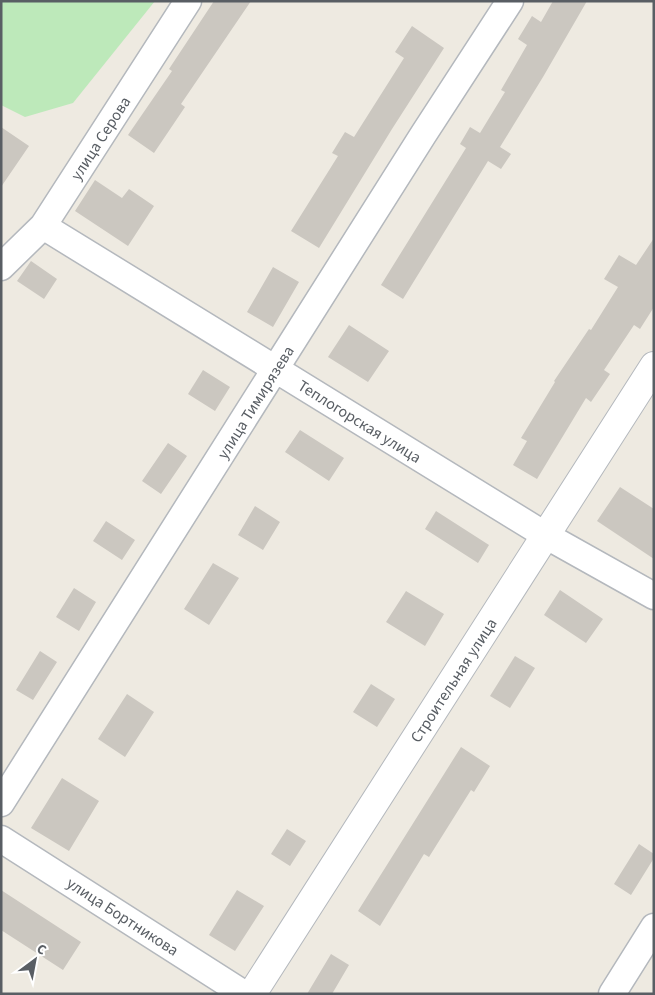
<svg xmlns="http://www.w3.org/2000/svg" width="655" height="995" font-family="'Source Sans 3',sans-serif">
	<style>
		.green { fill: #bde9ba }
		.building { fill: #cbc7c0 }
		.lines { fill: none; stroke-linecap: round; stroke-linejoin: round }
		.minor-casing { stroke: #b4b8bd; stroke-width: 29 }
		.tertiary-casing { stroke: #b4b8bd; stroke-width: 30 }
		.minor { stroke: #fff; stroke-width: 26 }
		.tertiary { stroke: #fff; stroke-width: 28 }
		.labels { text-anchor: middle; stroke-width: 4; stroke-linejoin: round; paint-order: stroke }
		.street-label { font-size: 16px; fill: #595e64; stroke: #fff }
	</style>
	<rect width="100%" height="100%" fill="#eeeae1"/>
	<path class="green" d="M 1,1 L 155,1 L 73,103 L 25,117 L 1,105 Z"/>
	<path class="building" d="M 214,1 L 251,1 L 181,104 L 185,107 L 154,153 L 128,135 L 172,71 L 169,69 Z
		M 553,1 L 587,1 L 543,77 L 500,147 L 511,154 L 501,169 L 488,161 L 403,299 L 381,285 L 466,148 L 460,144 L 470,127 L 480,133 L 505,92 L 501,90 L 527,45 L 518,39 L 532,16 L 541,22 Z
		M 412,26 L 444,48 L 392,129 L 319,248 L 291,231 L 338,156 L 332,153 L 345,132 L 354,137 L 404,58 L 395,52 Z
		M 1,127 L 29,146 L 1,187 Z
		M 95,180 L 122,198 L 129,189 L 154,206 L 128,246 L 75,211 Z
		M 654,238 L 654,307 L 640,329 L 634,325 L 604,370 L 610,374 L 591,402 L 586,398 L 537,479 L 513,465 L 527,441 L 521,438 L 555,382 L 554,381 L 589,329 L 591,330 L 618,287 L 604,279 L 619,255 L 636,265 Z
		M 31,261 L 57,279 L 44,299 L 17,281 Z
		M 273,267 L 299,282 L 273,327 L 247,312 Z
		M 349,325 L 389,351 L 368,382 L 328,357 Z
		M 203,370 L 230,387 L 215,411 L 188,394 Z
		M 300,430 L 344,458 L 329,481 L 285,452 Z
		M 168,443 L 187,456 L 161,494 L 142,481 Z
		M 620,487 L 654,509 L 654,559 L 597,521 Z
		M 255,506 L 280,522 L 263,550 L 238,535 Z
		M 436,511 L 489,545 L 478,563 L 425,529 Z
		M 106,521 L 135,540 L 122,560 L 93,541 Z
		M 213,563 L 239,578 L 209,625 L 184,609 Z
		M 74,588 L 96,602 L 79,631 L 56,617 Z
		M 560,590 L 603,619 L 586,643 L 544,615 Z
		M 406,591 L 444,614 L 425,646 L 386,622 Z
		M 40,651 L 57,662 L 33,700 L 16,690 Z
		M 515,656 L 535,668 L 510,708 L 490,696 Z
		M 371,684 L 395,699 L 377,727 L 353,712 Z
		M 127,694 L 154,712 L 125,757 L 98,739 Z
		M 461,747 L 490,766 L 474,792 L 471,790 L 429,857 L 424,854 L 380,926 L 358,911 Z
		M 62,778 L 99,801 L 69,851 L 31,828 Z
		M 287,829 L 306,841 L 290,866 L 271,854 Z
		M 639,844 L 654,854 L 654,858 L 631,895 L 614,884 Z
		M 1,890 L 81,942 L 63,970 L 1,930 Z
		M 237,890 L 264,906 L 235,951 L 209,935 Z
		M 331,954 L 349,965 L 332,994 L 307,994 Z"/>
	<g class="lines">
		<defs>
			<path id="minor" d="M 43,226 L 545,535 L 654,596
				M 1,267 L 43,226 L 188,1
				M 1,803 L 423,135 L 510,1
				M 1,839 L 244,994
				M 612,994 L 654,927"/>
			<path id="tertiary" d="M 252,994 L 654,366"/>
		</defs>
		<use href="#minor" class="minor-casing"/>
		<use href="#tertiary" class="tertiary-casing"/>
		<use href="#minor" class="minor"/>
		<use href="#tertiary" class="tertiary"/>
	</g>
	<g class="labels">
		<g class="street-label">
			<text transform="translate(100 138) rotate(-57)" y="6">улица Серова</text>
			<text transform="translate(255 402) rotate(-58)" y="6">улица Тимирязева</text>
			<text transform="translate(360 421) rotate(32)" y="6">Теплогорская улица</text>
			<text transform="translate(453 680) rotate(-57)" y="6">Строительная улица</text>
			<text transform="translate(123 916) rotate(33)" y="6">улица Бортникова</text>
		</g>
	</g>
	<rect width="655" height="995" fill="none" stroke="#595e64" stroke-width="5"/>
	<g transform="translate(35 960) rotate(32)" stroke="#ffffff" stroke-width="4" paint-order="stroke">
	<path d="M0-4L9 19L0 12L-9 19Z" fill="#595e64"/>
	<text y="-8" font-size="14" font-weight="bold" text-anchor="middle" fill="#595e64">С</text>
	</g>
</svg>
